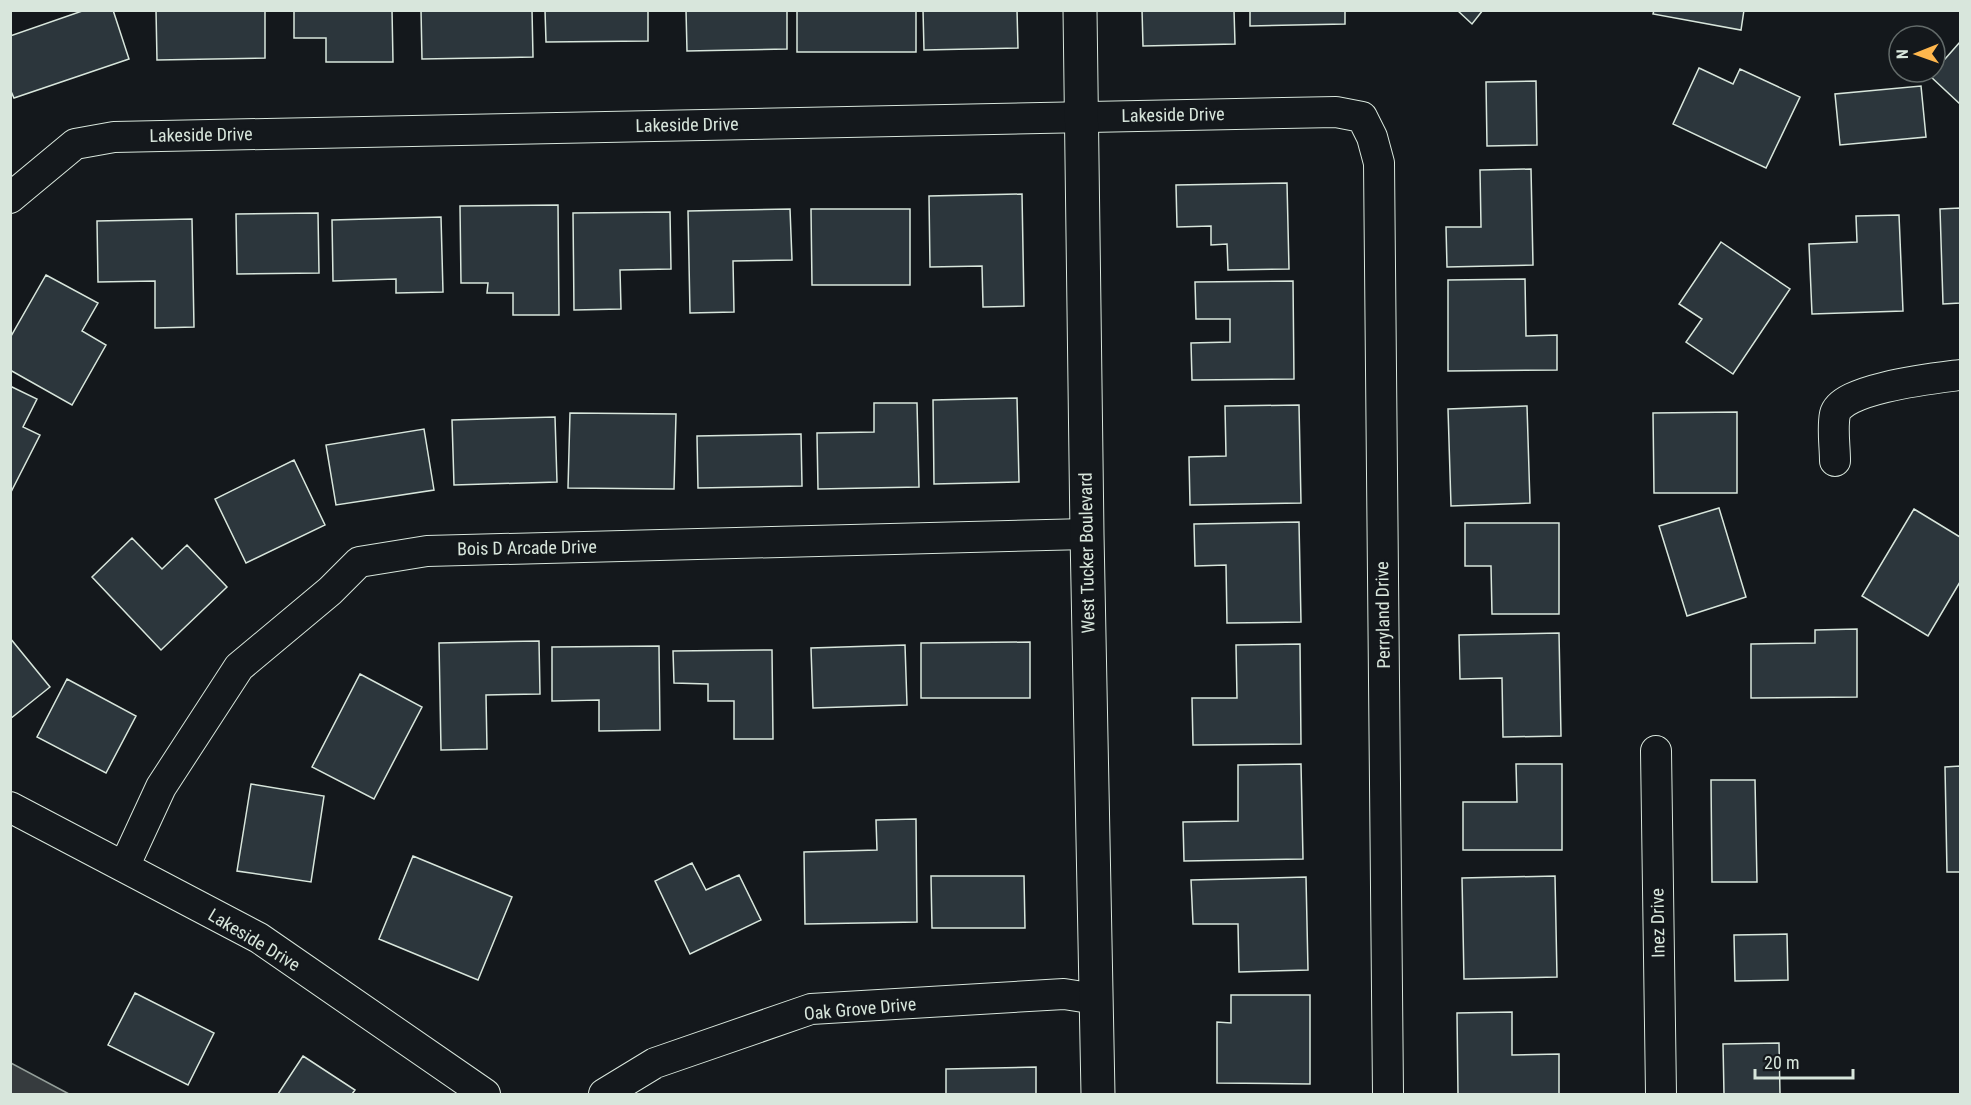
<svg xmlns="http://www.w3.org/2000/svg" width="1971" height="1105" font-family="'Roboto Condensed',sans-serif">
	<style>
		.water { fill: #363b3e; stroke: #939e99; stroke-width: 1.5 }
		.building { fill: #2c363c; stroke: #d8e6dc; stroke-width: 1.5 }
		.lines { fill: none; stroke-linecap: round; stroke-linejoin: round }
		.minor-casing { stroke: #d8e6dc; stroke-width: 32 }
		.tertiary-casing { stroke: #d8e6dc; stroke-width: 35 }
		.minor { stroke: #14181c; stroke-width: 30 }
		.tertiary { stroke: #14181c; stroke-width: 33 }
		.labels { text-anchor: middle; stroke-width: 4.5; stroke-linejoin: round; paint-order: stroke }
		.street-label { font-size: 18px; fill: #d8e6dc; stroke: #14181c }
	</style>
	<rect width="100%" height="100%" fill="#14181c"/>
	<path class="water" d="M 10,1063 L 11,1063 L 69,1094 L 11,1094 Z"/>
	<path class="building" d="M 85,10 L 113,10 L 129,59 L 14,98 L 10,89 L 10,36 Z
		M 156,10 L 265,10 L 265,58 L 157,60 Z
		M 294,10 L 392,10 L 393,62 L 326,62 L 326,38 L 294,38 Z
		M 421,10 L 532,10 L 533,57 L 422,59 Z
		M 545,10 L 648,10 L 648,41 L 546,42 Z
		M 686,10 L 787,10 L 787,49 L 687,51 Z
		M 797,10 L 916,10 L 916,52 L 797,52 Z
		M 923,10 L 1017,10 L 1018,48 L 924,50 Z
		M 1142,10 L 1234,10 L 1235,44 L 1143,46 Z
		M 1250,10 L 1345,10 L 1345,24 L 1250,26 Z
		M 1457,10 L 1483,10 L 1472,24 Z
		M 1654,10 L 1744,10 L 1741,30 L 1653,14 Z
		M 1960,42 L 1960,104 L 1930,76 Z
		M 1699,68 L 1733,84 L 1740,69 L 1800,97 L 1766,168 L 1673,124 Z
		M 1536,81 L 1537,145 L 1487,146 L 1486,82 Z
		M 1921,86 L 1926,137 L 1840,145 L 1835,94 Z
		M 1531,169 L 1533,265 L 1447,267 L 1446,227 L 1481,227 L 1480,170 Z
		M 1287,183 L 1289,269 L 1228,270 L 1227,244 L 1211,245 L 1211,226 L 1177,227 L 1176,185 Z
		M 1022,194 L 1024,306 L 983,307 L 982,266 L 930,267 L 929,196 Z
		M 558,205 L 559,315 L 513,315 L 513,293 L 487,293 L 488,283 L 461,283 L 460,206 Z
		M 1960,208 L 1960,303 L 1943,304 L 1940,209 Z
		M 790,209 L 792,260 L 733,261 L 734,312 L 690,313 L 688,211 Z
		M 811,209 L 910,209 L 910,285 L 812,285 Z
		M 670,212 L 671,269 L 620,270 L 621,309 L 574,310 L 573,213 Z
		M 318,213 L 319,273 L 237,274 L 236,214 Z
		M 1899,215 L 1903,311 L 1812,314 L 1809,244 L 1857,242 L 1856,216 Z
		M 441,217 L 443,292 L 396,293 L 396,279 L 333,281 L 332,220 Z
		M 192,219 L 194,327 L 155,328 L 155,281 L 98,282 L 97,221 Z
		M 1721,242 L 1790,289 L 1733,374 L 1686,342 L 1702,319 L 1679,304 Z
		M 46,275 L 98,303 L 82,331 L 106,345 L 72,405 L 10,370 L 10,338 Z
		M 1525,279 L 1526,336 L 1557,335 L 1557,370 L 1448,371 L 1448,280 Z
		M 1293,281 L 1294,379 L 1192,380 L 1191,343 L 1230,342 L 1230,319 L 1196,319 L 1195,282 Z
		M 10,386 L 37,399 L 23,427 L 40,435 L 10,494 Z
		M 1017,398 L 1019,482 L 934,484 L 933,400 Z
		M 874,403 L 917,403 L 919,487 L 818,489 L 817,433 L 874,432 Z
		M 1299,405 L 1301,503 L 1190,505 L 1189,457 L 1226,456 L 1225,406 Z
		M 1527,406 L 1530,503 L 1451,506 L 1448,409 Z
		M 1737,412 L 1737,493 L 1654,493 L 1653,413 Z
		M 570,413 L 676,414 L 674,489 L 568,488 Z
		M 555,417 L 557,482 L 454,485 L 452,420 Z
		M 424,429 L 434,490 L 336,505 L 326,445 Z
		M 801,434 L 802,486 L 698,488 L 697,436 Z
		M 294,460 L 325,525 L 246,563 L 215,499 Z
		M 1719,508 L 1746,597 L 1687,616 L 1659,526 Z
		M 1914,509 L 1960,537 L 1960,582 L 1928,636 L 1862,596 Z
		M 1299,522 L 1301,622 L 1227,623 L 1226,565 L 1195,566 L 1194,524 Z
		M 1465,523 L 1559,523 L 1559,614 L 1492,614 L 1491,566 L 1465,566 Z
		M 132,538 L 162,569 L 187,545 L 227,587 L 161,650 L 92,577 Z
		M 1857,629 L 1857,697 L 1751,698 L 1751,644 L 1815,643 L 1815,630 Z
		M 1559,633 L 1561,736 L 1503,737 L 1502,678 L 1460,679 L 1459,635 Z
		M 10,638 L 50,687 L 10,719 Z
		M 539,641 L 540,694 L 486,695 L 487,749 L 441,750 L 439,643 Z
		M 1030,642 L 1030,698 L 921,698 L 921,643 Z
		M 1300,644 L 1301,744 L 1193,745 L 1192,698 L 1237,698 L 1236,645 Z
		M 905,645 L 907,705 L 813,708 L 811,648 Z
		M 659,646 L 660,730 L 599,731 L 599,700 L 552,701 L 552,647 Z
		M 772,650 L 773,739 L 734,739 L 734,701 L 708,701 L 708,684 L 674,683 L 673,651 Z
		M 360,674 L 422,707 L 374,799 L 312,767 Z
		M 67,679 L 136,716 L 106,773 L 37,737 Z
		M 1301,764 L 1303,859 L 1184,861 L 1183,822 L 1238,821 L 1238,765 Z
		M 1516,764 L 1562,764 L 1562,850 L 1463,850 L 1463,802 L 1517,802 Z
		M 1960,766 L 1960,872 L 1947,872 L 1945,767 Z
		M 1711,780 L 1755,780 L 1757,882 L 1712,882 Z
		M 251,784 L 324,796 L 311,882 L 237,871 Z
		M 916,819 L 917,922 L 805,924 L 804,852 L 877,850 L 876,820 Z
		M 413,856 L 512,897 L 478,980 L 379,939 Z
		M 692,863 L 706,890 L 739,875 L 761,920 L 690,954 L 655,881 Z
		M 931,876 L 1024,876 L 1025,928 L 932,928 Z
		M 1555,876 L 1557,977 L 1464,979 L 1462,878 Z
		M 1306,877 L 1308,970 L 1239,972 L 1238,924 L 1193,924 L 1191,880 Z
		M 1787,934 L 1788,980 L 1735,981 L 1734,935 Z
		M 135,993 L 214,1033 L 188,1085 L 108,1045 Z
		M 1231,995 L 1310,995 L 1310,1084 L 1217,1083 L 1217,1022 L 1231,1023 Z
		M 1512,1012 L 1512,1055 L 1559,1054 L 1559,1094 L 1458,1094 L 1457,1013 Z
		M 1779,1043 L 1780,1094 L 1724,1094 L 1723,1044 Z
		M 303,1056 L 355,1090 L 352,1094 L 278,1094 Z
		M 1036,1067 L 1036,1094 L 946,1094 L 946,1069 Z"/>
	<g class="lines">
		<defs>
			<path id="minor" d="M 10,198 L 75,144 L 114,137 L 1336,112 L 1362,117 L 1372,137 L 1379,163 L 1388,1094
				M 1835,461 C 1835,446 1832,428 1835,414 C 1841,388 1937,378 1960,375
				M 1656,751 L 1661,1094
				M 10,807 L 259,938 L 485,1094
				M 124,867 L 161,787 L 239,667 L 330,591 L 359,562 L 427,551 L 1087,534
				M 604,1094 L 655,1063 L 811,1009 L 1064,994 L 1096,999"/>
			<path id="tertiary" d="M 1080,10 L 1087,534 L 1098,1094"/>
		</defs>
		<use href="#minor" class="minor-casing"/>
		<use href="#tertiary" class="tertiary-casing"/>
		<use href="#minor" class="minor"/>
		<use href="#tertiary" class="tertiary"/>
	</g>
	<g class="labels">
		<g class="street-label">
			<text transform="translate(1173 115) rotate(-1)" y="6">Lakeside Drive</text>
			<text transform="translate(687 125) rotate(-1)" y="6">Lakeside Drive</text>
			<text transform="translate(201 135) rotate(-1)" y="6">Lakeside Drive</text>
			<text transform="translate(527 548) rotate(-1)" y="6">Bois D Arcade Drive</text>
			<text transform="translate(1087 553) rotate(-91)" y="6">West Tucker Boulevard</text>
			<text transform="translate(1383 615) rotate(-91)" y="6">Perryland Drive</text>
			<text transform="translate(1658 923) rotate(-91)" y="6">Inez Drive</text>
			<text transform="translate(254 940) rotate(31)" y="6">Lakeside Drive</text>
			<text transform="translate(860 1009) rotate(-5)" y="6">Oak Grove Drive</text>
		</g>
	</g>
	<rect width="1971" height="1105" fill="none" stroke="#d8e6dc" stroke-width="24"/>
	<g transform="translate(1917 54) rotate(269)"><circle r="28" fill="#14181c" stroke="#626a69" stroke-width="1.5"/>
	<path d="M0-4.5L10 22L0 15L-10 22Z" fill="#ffb74d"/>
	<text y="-9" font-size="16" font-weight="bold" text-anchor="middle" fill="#d8e6dc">N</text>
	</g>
	<path d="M1755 1069v9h98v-9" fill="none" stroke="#d8e6dc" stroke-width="3"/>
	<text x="1764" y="1069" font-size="18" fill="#d8e6dc" stroke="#14181c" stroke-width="4.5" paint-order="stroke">20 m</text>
</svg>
